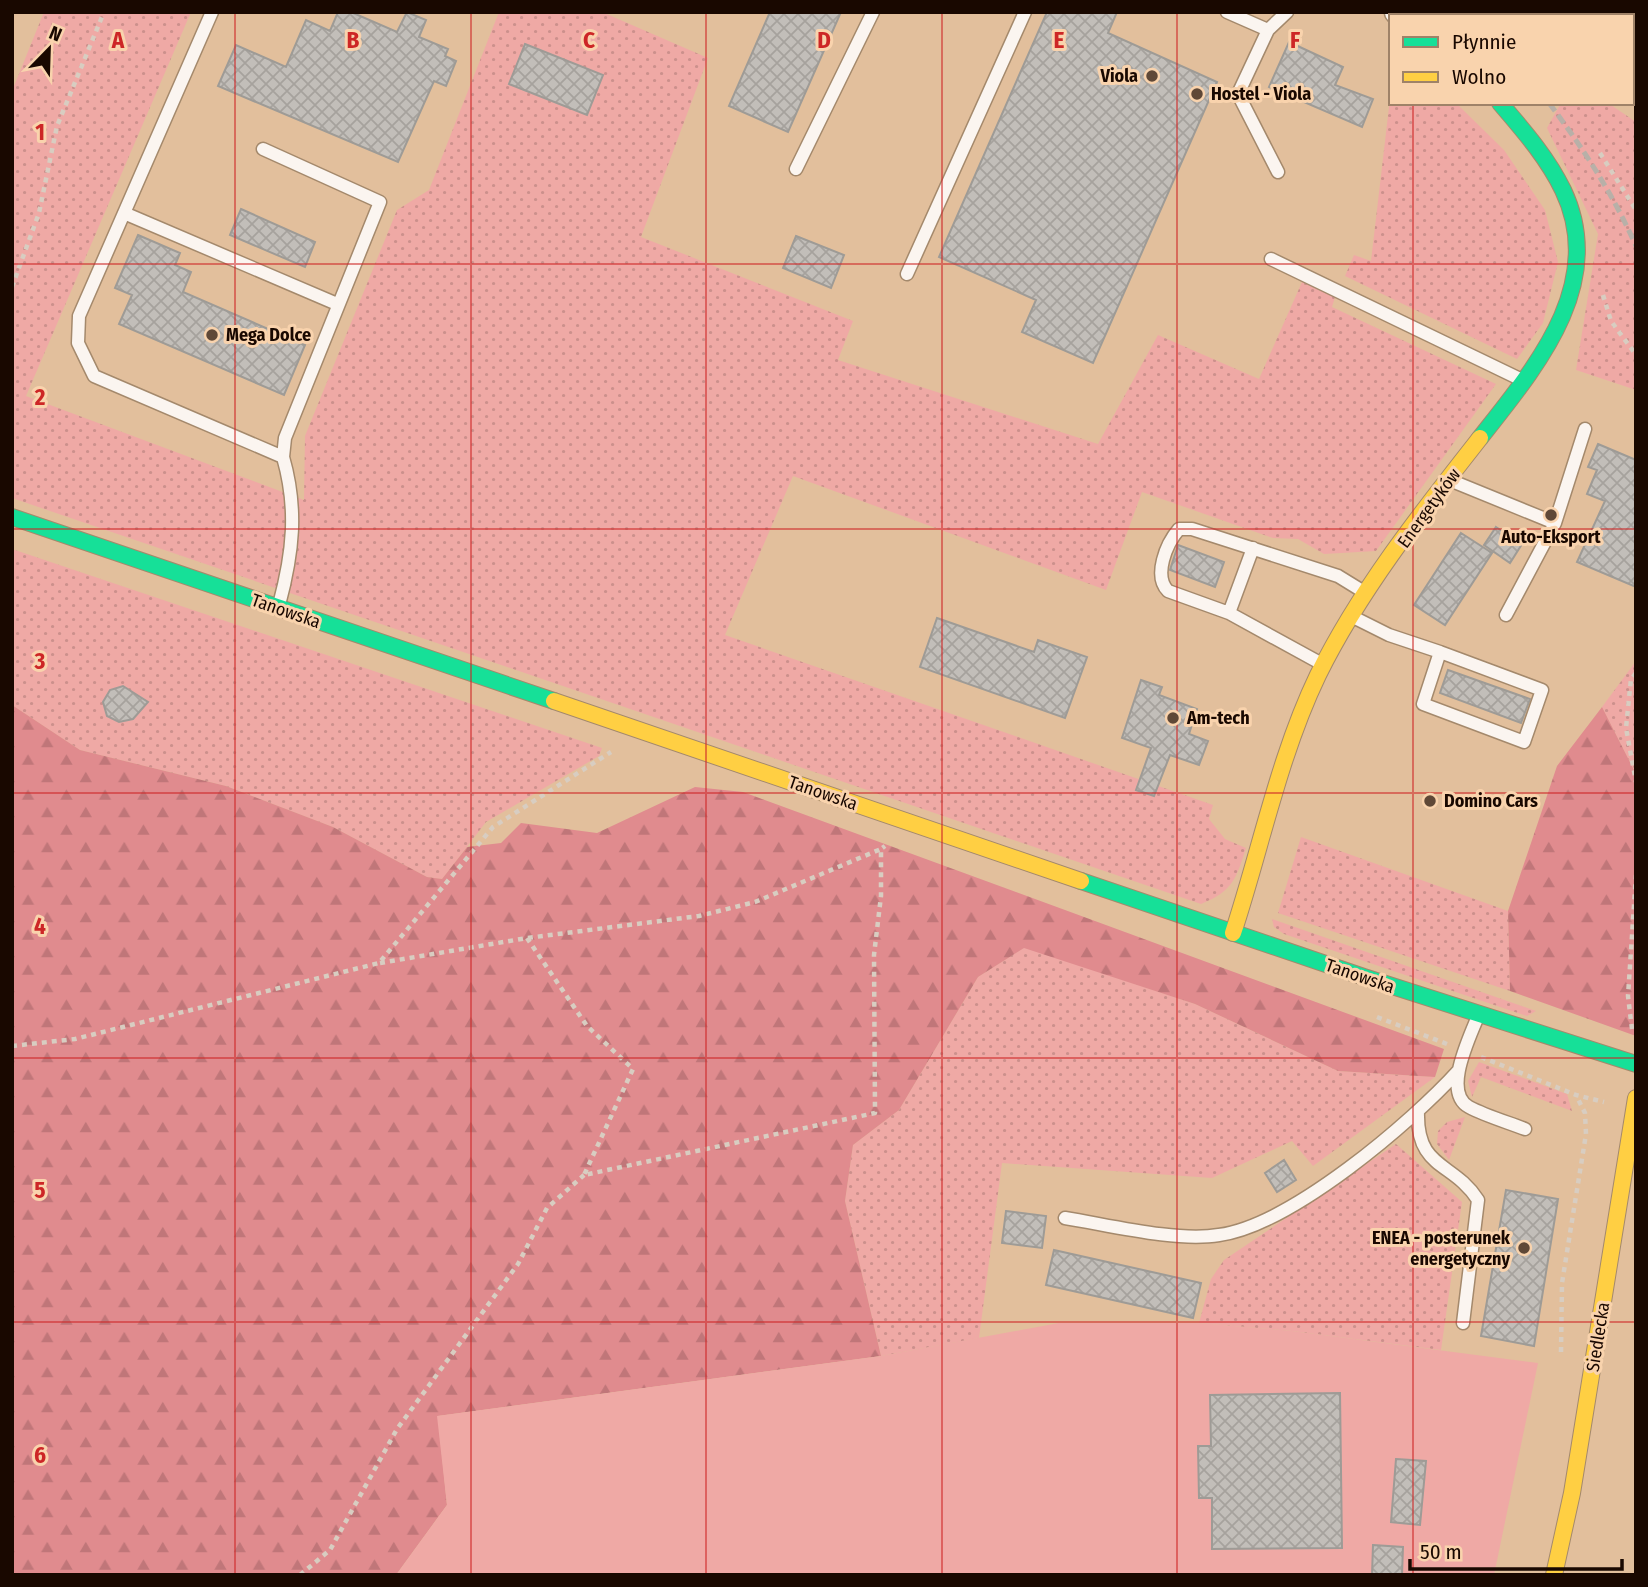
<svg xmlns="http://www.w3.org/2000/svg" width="1648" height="1587" font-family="'Fira Sans Condensed',sans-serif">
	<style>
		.grass { fill: url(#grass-dots) }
		.forest { fill: url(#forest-firs) }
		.green { fill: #efa9a5 }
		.building { fill: url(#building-cross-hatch); stroke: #9e9b96; stroke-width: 2 }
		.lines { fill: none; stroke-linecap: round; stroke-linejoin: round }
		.lane-casing { stroke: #a4896c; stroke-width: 15 }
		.street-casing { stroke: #a4896c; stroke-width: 27 }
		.fast-casing { stroke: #a4896c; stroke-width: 18 }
		.slow-casing { stroke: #a4896c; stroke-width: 18 }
		.path { stroke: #d8cdc1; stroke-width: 4.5; stroke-dasharray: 5 5; stroke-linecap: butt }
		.lane { stroke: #fbf5f0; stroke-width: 12 }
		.street { stroke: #fbf5f0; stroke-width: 24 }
		.fast { stroke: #16e098; stroke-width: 16 }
		.slow { stroke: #ffcf43; stroke-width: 16 }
		.rail { stroke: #b8b0a8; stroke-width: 5; stroke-dasharray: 10 5; stroke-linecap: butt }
		.grid { fill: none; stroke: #cd2626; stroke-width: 2; stroke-opacity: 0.55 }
		.poi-dot { fill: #5f4837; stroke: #f9d3ad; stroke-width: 2.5 }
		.labels { text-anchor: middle; stroke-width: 6; stroke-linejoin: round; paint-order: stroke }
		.poi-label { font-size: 18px; font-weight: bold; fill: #190800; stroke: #f9d3ad; text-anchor: start }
		.street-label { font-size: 18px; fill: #190800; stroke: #f9d3ad }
		.grid-label { font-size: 23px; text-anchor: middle; font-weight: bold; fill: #cd2626; stroke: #f9d3ad; stroke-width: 6; stroke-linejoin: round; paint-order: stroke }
	</style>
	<defs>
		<pattern id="grass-dots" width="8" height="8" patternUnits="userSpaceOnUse" patternTransform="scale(1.75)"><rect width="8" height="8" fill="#efa9a5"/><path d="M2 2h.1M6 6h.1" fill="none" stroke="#cc908c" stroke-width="1.8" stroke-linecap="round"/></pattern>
		<pattern id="forest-firs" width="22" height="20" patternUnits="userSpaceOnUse" patternTransform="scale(1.75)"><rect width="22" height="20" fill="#e08b8e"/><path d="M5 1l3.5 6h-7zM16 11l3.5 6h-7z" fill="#c07679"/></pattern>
		<pattern id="building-cross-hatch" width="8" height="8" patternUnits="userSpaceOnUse" patternTransform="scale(1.75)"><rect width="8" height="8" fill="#c2beb9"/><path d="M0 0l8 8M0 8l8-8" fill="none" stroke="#a6a29d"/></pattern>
	</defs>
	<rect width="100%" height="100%" fill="#e2bf9c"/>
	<path class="grass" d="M 44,12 L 191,12 L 26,396 L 304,500 L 305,436 L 397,210 L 429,190 L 499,12 L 602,12 L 708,58 L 641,237 L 853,321 L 838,360 L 1098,444 L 1158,335 L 1259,379 L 1302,282 L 1335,297 L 1332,307 L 1496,384 L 1376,551 L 1324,554 L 1298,539 L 1273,538 L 1142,492 L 1106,590 L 793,476 L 725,635 L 1213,805 L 1209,819 L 1225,839 L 1246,848 C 1236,879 1233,891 1201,904 L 12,498 L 12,91 Z
		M 1391,90 L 1391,103 L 1456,103 L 1504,150 L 1545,210 L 1558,262 L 1543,323 L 1517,359 L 1345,276 L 1354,255 L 1371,261 Z
		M 1561,103 L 1608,103 L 1636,122 L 1636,390 L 1576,370 L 1598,234 L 1547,128 Z
		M 12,549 L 602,748 L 599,756 L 486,822 L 442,879 L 427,877 L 333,827 L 226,786 L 80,750 L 12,705 Z
		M 1636,661 L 1636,774 L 1602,707 Z
		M 1301,837 L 1508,911 L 1510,991 L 1278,913 Z
		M 1272,919 L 1536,1011 L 1527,1016 L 1284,934 L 1274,927 Z
		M 1025,947 L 1195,1004 L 1338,1071 L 1435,1077 L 1313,1166 L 1292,1141 L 1212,1178 L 1002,1163 L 979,1338 L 881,1356 L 845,1201 L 853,1145 L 899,1110 L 978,977 Z
		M 1479,1062 L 1567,1094 L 1572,1111 L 1481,1077 L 1472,1097 L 1468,1081 Z
		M 1465,1117 L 1449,1160 L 1437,1144 L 1438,1131 L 1447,1122 Z
		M 1396,1144 L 1462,1202 L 1441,1350 L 1292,1331 L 1199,1323 L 1211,1279 L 1224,1260 Z"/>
	<path class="forest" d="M 12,705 L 80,750 L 226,786 L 333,827 L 427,877 L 442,879 L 467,847 L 501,843 L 521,823 L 597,833 L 695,787 L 743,792 L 1444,1049 L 1435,1077 L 1338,1071 L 1195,1004 L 1024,948 L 978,977 L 899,1110 L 853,1145 L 845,1201 L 881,1356 L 438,1416 L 447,1505 L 396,1575 L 12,1575 Z
		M 1602,707 L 1636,774 L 1636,1036 L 1510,991 L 1508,911 L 1557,766 Z"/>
	<path class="green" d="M 1059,1323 L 1199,1323 L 1292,1331 L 1538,1363 L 1494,1575 L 396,1575 L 447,1505 L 437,1416 L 881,1356 Z"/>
	<path class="building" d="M 338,12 L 351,12 L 397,32 L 407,12 L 426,20 L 419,37 L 448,49 L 445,56 L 456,61 L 446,86 L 434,81 L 398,162 L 218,86 L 236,45 L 286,67 L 306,20 L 330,31 Z
		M 770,12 L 841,12 L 788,132 L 729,106 Z
		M 1047,12 L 1117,12 L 1108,33 L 1217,82 L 1093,363 L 1022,332 L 1036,300 L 939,257 Z
		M 1289,42 L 1343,67 L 1335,85 L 1373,99 L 1362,127 L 1269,87 Z
		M 525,44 L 603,75 L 587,115 L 509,84 Z
		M 241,209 L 315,242 L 305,267 L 230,235 Z
		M 138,235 L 180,253 L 175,265 L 191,272 L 183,292 L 305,345 L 284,395 L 119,324 L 132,295 L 115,288 Z
		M 796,236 L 844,255 L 831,288 L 783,268 Z
		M 1598,444 L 1636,460 L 1636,587 L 1577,562 L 1605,501 L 1587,494 L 1597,470 L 1588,467 Z
		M 1496,527 L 1522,544 L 1510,563 L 1484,545 Z
		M 1461,533 L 1492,553 L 1445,625 L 1414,605 Z
		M 1178,545 L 1224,562 L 1215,587 L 1170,570 Z
		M 937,618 L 1034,652 L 1038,640 L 1087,657 L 1065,718 L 920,667 Z
		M 1448,670 L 1530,699 L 1521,723 L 1440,693 Z
		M 1141,680 L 1162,687 L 1159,695 L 1197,709 L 1189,734 L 1208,741 L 1199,765 L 1170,755 L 1154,796 L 1136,790 L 1151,748 L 1122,738 Z
		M 123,686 L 148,702 L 133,719 L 119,722 L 107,716 L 103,702 L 110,690 Z
		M 1284,1160 L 1296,1180 L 1277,1192 L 1265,1173 Z
		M 1506,1190 L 1558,1199 L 1534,1346 L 1481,1336 Z
		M 1006,1211 L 1046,1216 L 1042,1248 L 1002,1243 Z
		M 1054,1250 L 1201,1283 L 1193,1318 L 1046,1285 Z
		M 1340,1393 L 1342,1548 L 1212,1549 L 1212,1498 L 1199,1498 L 1198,1446 L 1211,1446 L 1210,1395 Z
		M 1396,1459 L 1426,1461 L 1420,1525 L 1391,1522 Z
		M 1373,1545 L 1403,1547 L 1402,1575 L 1372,1575 Z"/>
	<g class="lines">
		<defs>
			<path id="lane" d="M 212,12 L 79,316 L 78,343 L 94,376 L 283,457 C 298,509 293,553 279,605
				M 1227,12 L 1268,30 L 1287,12
				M 1268,30 L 1238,94 L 1278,172
				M 263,149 L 380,202 L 285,438 L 283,457
				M 796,169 L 873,12
				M 124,213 L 337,304
				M 1271,259 L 1522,380
				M 907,274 L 1025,12
				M 1452,481 L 1555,523
				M 1229,613 L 1253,548
				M 1506,615 L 1555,523 L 1585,429
				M 1353,617 L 1389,635 L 1440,652 L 1423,704 L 1524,742 L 1542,690 L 1440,652
				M 1322,664 L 1229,613 L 1168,591 C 1153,576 1166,544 1179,529 L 1192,529 L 1338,576 L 1364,592
				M 1478,1016 C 1470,1037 1442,1092 1469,1107 C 1486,1116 1507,1122 1525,1129
				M 1418,1111 C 1416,1170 1453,1161 1478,1200 L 1463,1323
				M 1065,1218 C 1109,1225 1176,1242 1219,1235 C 1291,1225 1411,1123 1459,1070"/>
			<path id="street" d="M 1397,12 L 1401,16"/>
			<path id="fast" d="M 1480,438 C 1535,368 1608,284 1563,190 C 1547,157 1523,130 1500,103
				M 12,517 L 554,701
				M 1081,881 L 1364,977 L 1636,1064"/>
			<path id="slow" d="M 554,701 L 1081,881
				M 1233,933 C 1261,848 1279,756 1318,675 C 1360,590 1421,513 1480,438
				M 1554,1575 L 1572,1493 L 1636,1098"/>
		</defs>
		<use href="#lane" class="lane-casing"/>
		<use href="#street" class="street-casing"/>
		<use href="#fast" class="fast-casing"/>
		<use href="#slow" class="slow-casing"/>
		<path class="path" d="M 1600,153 L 1636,210
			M 12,287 L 39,213 L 57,126 L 104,12
			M 1603,295 L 1611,321 L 1636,355
			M 1636,673 L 1631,679 L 1626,728 L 1636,782
			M 527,938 L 587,1026 L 633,1069 L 584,1175 L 875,1113 L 874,955 L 881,896 L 881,849 L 885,846
			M 380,963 L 527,938 L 699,916 L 755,902 L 881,849
			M 1377,1017 L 1447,1044
			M 1632,1029 L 1628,996 L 1636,875
			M 12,1046 L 75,1039 L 379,963 L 493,827 L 611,752
			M 1481,1057 L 1576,1095 L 1604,1102
			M 1561,1352 L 1562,1283 L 1586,1134 L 1585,1113 L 1576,1095
			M 300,1575 L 330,1550 L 397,1429 L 518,1264 L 547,1208 L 584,1175"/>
		<use href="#lane" class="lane"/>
		<use href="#street" class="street"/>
		<use href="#fast" class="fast"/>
		<use href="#slow" class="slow"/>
		<path class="rail" d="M 1459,12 L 1463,16
			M 1549,103 C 1583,148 1613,194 1636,246"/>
	</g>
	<path class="grid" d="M 235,12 L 235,1575M 471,12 L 471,1575M 706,12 L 706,1575M 942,12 L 942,1575M 1177,12 L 1177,1575M 1413,12 L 1413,16M 1413,103 L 1413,1575M 12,264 L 1636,264M 12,529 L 1636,529M 12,793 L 1636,793M 12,1058 L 1636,1058M 12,1322 L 1636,1322"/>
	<g class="poi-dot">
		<circle cx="1152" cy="76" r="7"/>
		<circle cx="1197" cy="94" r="7"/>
		<circle cx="212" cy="335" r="7"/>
		<circle cx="1551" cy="515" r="7"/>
		<circle cx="1173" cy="718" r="7"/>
		<circle cx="1430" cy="801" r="7"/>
		<circle cx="1524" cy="1248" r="7"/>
	</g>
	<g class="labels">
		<g class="poi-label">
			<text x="1138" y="82" text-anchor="end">Viola</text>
			<text x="1211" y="100">Hostel - Viola</text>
			<text x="226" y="341">Mega Dolce</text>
			<text x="1551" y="543" text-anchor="middle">Auto-Eksport</text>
			<text x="1187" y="724">Am-tech</text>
			<text x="1444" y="807">Domino Cars</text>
			<text x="1510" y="1244" text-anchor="end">ENEA - posterunek<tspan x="1510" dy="21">energetyczny</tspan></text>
		</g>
		<g class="street-label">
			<text transform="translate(1429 508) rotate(-54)" y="6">Energetyków</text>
			<text transform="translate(286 611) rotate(19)" y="6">Tanowska</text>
			<text transform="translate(823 793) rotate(19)" y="6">Tanowska</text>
			<text transform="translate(1360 976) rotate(19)" y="6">Tanowska</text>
			<text transform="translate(1598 1337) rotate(-81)" y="6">Siedlecka</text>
		</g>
	</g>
	<g class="grid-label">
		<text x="118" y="48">A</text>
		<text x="353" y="48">B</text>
		<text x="589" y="48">C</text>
		<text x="824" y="48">D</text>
		<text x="1059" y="48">E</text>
		<text x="1295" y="48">F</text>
		<text x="40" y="140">1</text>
		<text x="40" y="405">2</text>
		<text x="40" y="669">3</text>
		<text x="40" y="934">4</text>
		<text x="40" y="1198">5</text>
		<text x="40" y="1463">6</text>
	</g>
	<rect width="1648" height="1587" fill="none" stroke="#190800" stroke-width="28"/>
	<rect x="1389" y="14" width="245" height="91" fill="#f9d3ad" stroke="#9f8268" stroke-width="2"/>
	<rect x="1403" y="37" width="35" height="10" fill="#16e098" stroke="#9f8268" stroke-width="2"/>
	<text x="1452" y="49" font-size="21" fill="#190800">Płynnie</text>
	<rect x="1403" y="72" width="35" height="10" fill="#ffcf43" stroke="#9f8268" stroke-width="2"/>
	<text x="1452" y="84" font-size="21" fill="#190800">Wolno</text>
	<g transform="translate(49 49) rotate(23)" stroke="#f9d3ad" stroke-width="5" paint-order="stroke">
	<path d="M0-5L12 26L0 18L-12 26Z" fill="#190800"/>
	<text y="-10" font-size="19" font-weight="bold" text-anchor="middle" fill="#190800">N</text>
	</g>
	<path d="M1410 1559v10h212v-10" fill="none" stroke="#190800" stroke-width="3.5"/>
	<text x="1420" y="1559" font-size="21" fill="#190800" stroke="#f9d3ad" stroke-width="5" paint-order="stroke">50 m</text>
</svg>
